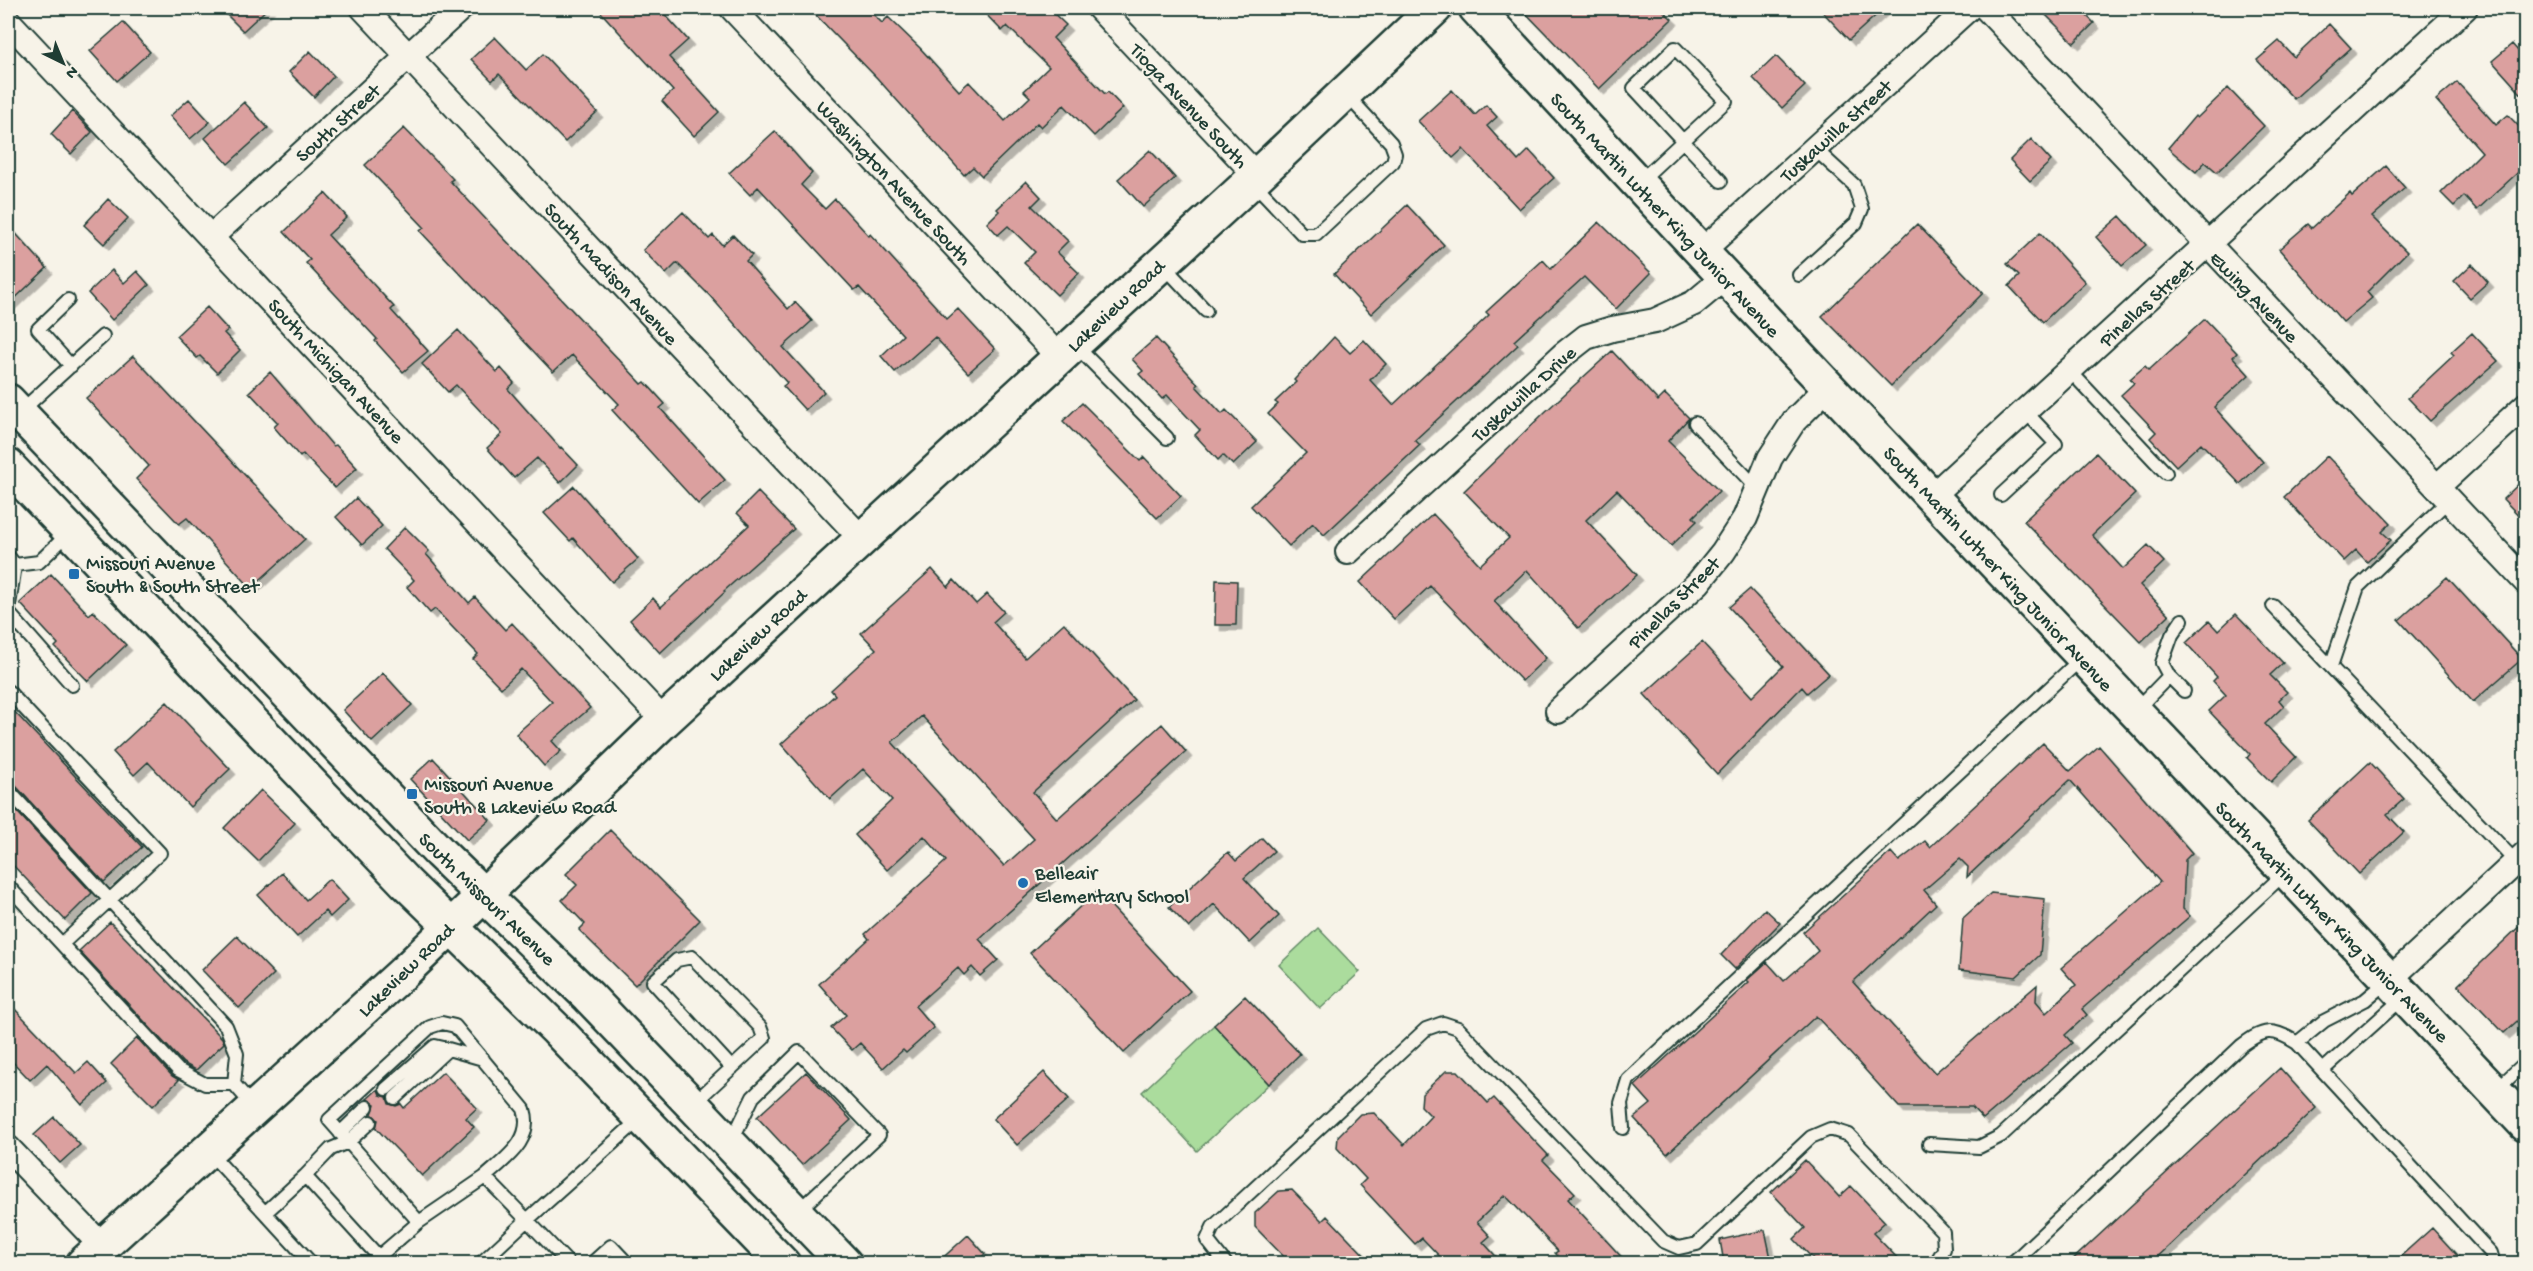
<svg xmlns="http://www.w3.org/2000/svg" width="2533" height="1271" font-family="'Gochi Hand',sans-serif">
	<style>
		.green { fill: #abdc9d; stroke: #658c68; stroke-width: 1.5 }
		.building { fill: #dba09f; stroke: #1f3d34; stroke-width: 1.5; fill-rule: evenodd; filter: url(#shadow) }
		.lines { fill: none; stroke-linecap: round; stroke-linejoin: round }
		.lane-casing { stroke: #1f3d34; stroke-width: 16 }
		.street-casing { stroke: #1f3d34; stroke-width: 28 }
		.secondary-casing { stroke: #1f3d34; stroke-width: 38 }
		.primary-casing { stroke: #1f3d34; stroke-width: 38 }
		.lane { stroke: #f7f3e8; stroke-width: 12 }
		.street { stroke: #f7f3e8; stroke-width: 24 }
		.secondary { stroke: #f7f3e8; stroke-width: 33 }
		.primary { stroke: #f7f3e8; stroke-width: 33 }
		.poi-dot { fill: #1f6fb2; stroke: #f7f3e8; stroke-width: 2 }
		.labels { text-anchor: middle; stroke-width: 4.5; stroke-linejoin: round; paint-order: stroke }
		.street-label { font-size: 20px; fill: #1f3d34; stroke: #f7f3e8 }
		.poi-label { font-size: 20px; fill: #1f3d34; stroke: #f7f3e8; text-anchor: start }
	</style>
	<defs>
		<filter id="shadow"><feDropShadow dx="5.5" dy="5.5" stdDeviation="0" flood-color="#0004"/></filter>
	</defs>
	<rect width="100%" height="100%" fill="#f7f3e8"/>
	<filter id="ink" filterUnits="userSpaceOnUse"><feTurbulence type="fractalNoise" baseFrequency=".0167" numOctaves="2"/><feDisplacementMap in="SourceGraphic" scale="12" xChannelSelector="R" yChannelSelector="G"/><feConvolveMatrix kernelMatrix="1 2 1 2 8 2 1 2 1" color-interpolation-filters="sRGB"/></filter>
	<g filter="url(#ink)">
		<path class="green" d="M 1318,928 L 1360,972 L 1320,1009 L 1279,965 Z
			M 1214,1025 L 1269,1084 L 1197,1151 L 1142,1092 Z"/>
		<path class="building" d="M 220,8 L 268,8 L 243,31 Z
			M 597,8 L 659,8 L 688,40 L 669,57 L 719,112 L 694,136 L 662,101 L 673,91 Z
			M 809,8 L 867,8 L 882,23 L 888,17 L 920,48 L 959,91 L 969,82 L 1005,121 L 1030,97 L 1024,91 L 1049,67 L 1007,26 L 1002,31 L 980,8 L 1048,8 L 1066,25 L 1053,38 L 1105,94 L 1108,92 L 1123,108 L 1094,136 L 1064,105 L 1041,127 L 1037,123 L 982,176 L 973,167 L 964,175 L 877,78 Z
			M 1521,8 L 1660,8 L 1672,19 L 1599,89 Z
			M 1819,8 L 1884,8 L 1849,40 Z
			M 2039,8 L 2079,8 L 2094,23 L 2074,43 Z
			M 123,22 L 150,52 L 117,81 L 90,51 Z
			M 2329,24 L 2351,48 L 2294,99 L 2257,60 L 2279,41 L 2294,57 Z
			M 495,37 L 526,70 L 543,54 L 597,112 L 565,142 L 499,74 L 492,81 L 471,59 Z
			M 2512,44 L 2526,60 L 2526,99 L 2492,61 Z
			M 310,51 L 334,76 L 314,97 L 289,72 Z
			M 1776,56 L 1805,86 L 1782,108 L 1753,78 Z
			M 2457,82 L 2496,125 L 2508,115 L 2526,134 L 2526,165 L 2477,210 L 2464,196 L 2454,206 L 2441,193 L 2482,152 L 2436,100 Z
			M 2228,88 L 2264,126 L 2217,172 L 2205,162 L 2196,172 L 2168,148 L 2195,116 L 2197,118 Z
			M 1452,90 L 1475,115 L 1486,105 L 1497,117 L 1487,126 L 1518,161 L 1529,150 L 1554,178 L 1519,209 L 1463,149 L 1453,158 L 1418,121 Z
			M 189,99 L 210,122 L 190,139 L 170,116 Z
			M 244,102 L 268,128 L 228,164 L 205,138 Z
			M 72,111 L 92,132 L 71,154 L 51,134 Z
			M 404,128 L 453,179 L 450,181 L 495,229 L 642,384 L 645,382 L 665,404 L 660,408 L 725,480 L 698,504 L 612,410 L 619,404 L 572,355 L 553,372 L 420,231 L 424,227 L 365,165 Z
			M 775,131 L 812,173 L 801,185 L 825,209 L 835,199 L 869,236 L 870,234 L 947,319 L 958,309 L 995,349 L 968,373 L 935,337 L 895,372 L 881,356 L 903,335 L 859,287 L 854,290 L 758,187 L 750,195 L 729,173 Z
			M 2031,139 L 2051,161 L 2030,181 L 2010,160 Z
			M 1150,150 L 1175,178 L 1143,207 L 1118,179 Z
			M 2386,166 L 2405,188 L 2372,217 L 2407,252 L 2367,292 L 2372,298 L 2343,322 L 2279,249 L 2308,224 L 2312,228 L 2350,193 L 2352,196 Z
			M 1026,181 L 1041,197 L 1032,206 L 1068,241 L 1057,252 L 1079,273 L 1057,295 L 1024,263 L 1035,252 L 1008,226 L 998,235 L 987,223 L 999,211 L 997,209 Z
			M 325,193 L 347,217 L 328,235 L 394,307 L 391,310 L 428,351 L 403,372 L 375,341 L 377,339 L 306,263 L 310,260 L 284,232 Z
			M 108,199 L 128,218 L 104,244 L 84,225 Z
			M 1407,205 L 1444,245 L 1371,314 L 1334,274 Z
			M 683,212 L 709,239 L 713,235 L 722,245 L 733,235 L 752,255 L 746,261 L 788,309 L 795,302 L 812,321 L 783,347 L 824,392 L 805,410 L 783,386 L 787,383 L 710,296 L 677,263 L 666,274 L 643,250 Z
			M 2120,216 L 2146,245 L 2122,266 L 2096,237 Z
			M 1599,222 L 1651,273 L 1616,309 L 1584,277 L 1514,341 L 1518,345 L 1415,440 L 1420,445 L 1324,535 L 1313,523 L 1289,546 L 1251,506 L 1306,453 L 1268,414 L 1278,404 L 1275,402 L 1296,382 L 1294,380 L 1334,337 L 1350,353 L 1364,340 L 1386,364 L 1370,380 L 1393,405 L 1489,315 L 1486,312 L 1543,260 L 1551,269 Z
			M 1917,224 L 1983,293 L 1891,386 L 1822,316 Z
			M 8,225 L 47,268 L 8,305 Z
			M 2040,233 L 2085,282 L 2043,322 L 2009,286 L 2019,276 L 2007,264 Z
			M 2472,264 L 2488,282 L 2470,298 L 2454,281 Z
			M 112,270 L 124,283 L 137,271 L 149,285 L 112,320 L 88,293 Z
			M 207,307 L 228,330 L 224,333 L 240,350 L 217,373 L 200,356 L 197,358 L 176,336 Z
			M 2205,319 L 2237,353 L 2233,357 L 2249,375 L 2214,407 L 2263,462 L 2240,484 L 2201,443 L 2176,466 L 2150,438 L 2156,432 L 2121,395 L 2134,383 L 2130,379 L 2145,366 L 2149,370 Z
			M 458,330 L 497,372 L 501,368 L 514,383 L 508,389 L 560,448 L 561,447 L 578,465 L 560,483 L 537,458 L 514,478 L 487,448 L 502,434 L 456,385 L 448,392 L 422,364 Z
			M 2472,333 L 2498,361 L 2430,421 L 2408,398 L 2454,355 L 2451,352 Z
			M 1156,338 L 1198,384 L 1196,386 L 1222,414 L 1226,410 L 1257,442 L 1233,465 L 1223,455 L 1218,460 L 1195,435 L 1200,430 L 1167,395 L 1162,399 L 1139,374 L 1143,371 L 1132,359 Z
			M 1612,351 L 1658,401 L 1665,394 L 1689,418 L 1668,441 L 1719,491 L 1693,517 L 1697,521 L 1671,546 L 1617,490 L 1586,520 L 1637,575 L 1578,628 L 1527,570 L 1494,601 L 1546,658 L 1522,681 L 1430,586 L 1394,619 L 1360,582 L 1433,514 L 1480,565 L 1509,538 L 1464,491 L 1545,412 Z
			M 133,356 L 305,539 L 251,588 L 187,518 L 179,524 L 136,479 L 149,466 L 86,398 Z
			M 270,372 L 333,446 L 336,445 L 357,468 L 335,488 L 303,454 L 300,457 L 274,427 L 278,423 L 249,392 Z
			M 1082,403 L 1140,461 L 1144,457 L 1181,496 L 1157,518 L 1063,421 Z
			M 2096,453 L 2135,494 L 2092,535 L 2123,569 L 2148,545 L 2164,562 L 2140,585 L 2169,615 L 2141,642 L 2024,521 Z
			M 2327,456 L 2391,523 L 2382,532 L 2391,540 L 2367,562 L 2356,550 L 2344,561 L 2284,497 Z
			M 2526,477 L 2526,523 L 2503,499 Z
			M 574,486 L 638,559 L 612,582 L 573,538 L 570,541 L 544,513 Z
			M 758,492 L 794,529 L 724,591 L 725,592 L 660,653 L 630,620 L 653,598 L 661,607 L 749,525 L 737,513 Z
			M 356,498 L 382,526 L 362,545 L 336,517 Z
			M 405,527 L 429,551 L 426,554 L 469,603 L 475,597 L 505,630 L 512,623 L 590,708 L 552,741 L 561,751 L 544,766 L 516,734 L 552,702 L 521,669 L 501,688 L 473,659 L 478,654 L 435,609 L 430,613 L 407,587 L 414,580 L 384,549 Z
			M 932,569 L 948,587 L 954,580 L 976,604 L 987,594 L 1004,612 L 993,622 L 1025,658 L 1064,623 L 1134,700 L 1033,792 L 1057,819 L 1162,724 L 1186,752 L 979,939 L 998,960 L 980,976 L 972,967 L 964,975 L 958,968 L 915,1006 L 934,1028 L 906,1053 L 903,1050 L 883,1068 L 860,1043 L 852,1050 L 831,1028 L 846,1015 L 819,984 L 869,939 L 865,934 L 946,861 L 924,836 L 887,870 L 855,835 L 892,800 L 863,769 L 830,799 L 781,744 L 835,695 L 831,690 L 876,649 L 861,633 ZM 922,716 L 1034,839 L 1004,866 L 892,742 Z
			M 51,574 L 89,615 L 93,611 L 126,645 L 88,681 L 55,647 L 58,644 L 20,603 Z
			M 2447,577 L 2522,659 L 2473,702 L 2399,620 Z
			M 1216,580 L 1237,581 L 1236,625 L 1215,625 Z
			M 1750,589 L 1829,674 L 1807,693 L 1802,687 L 1717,774 L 1644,694 L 1702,642 L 1752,697 L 1783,666 L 1729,607 Z
			M 2236,614 L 2283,663 L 2270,675 L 2287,692 L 2279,700 L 2284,706 L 2265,724 L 2296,757 L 2271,782 L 2247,758 L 2250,754 L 2209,711 L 2226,695 L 2213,681 L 2217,677 L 2186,643 L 2209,621 L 2218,631 Z
			M 383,673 L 412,705 L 372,742 L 343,710 Z
			M 167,702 L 230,769 L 190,807 L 148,762 L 134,775 L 113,752 Z
			M 8,705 L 142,847 L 104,882 L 14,784 L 8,782 Z
			M 2043,743 L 2070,771 L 2099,746 L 2192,853 L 2185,860 L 2183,909 L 2190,916 L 2082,1009 L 2087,1015 L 2065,1035 L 2072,1043 L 1983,1119 L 1972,1107 L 1899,1107 L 1816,1016 L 1667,1154 L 1634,1118 L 1651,1104 L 1635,1086 L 1749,982 L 1747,980 L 1767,962 L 1784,981 L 1818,951 L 1803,932 L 1891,852 L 1899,861 L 1925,841 L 1930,847 ZM 2070,780 L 2160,882 L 2061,968 L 2076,985 L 2046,1013 L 2036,1001 L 2037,985 L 1935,1073 L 1853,982 L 1936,904 L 1924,890 L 1960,859 L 1968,867 L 1967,877 Z
			M 433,758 L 490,820 L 467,840 L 410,779 Z
			M 2370,762 L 2404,799 L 2387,814 L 2404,832 L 2359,874 L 2308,820 Z
			M 261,790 L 295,823 L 258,861 L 224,828 Z
			M 8,802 L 92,893 L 65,920 L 8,860 Z
			M 610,830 L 700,920 L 635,985 L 579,930 L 585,924 L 562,900 L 577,885 L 566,874 Z
			M 1262,838 L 1274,851 L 1244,878 L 1279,916 L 1250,943 L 1214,904 L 1189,928 L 1169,907 L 1228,852 L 1236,861 Z
			M 282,873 L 306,900 L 329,879 L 348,900 L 330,917 L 325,911 L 297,937 L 258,895 Z
			M 1097,891 L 1190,991 L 1124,1053 L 1030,953 Z
			M 1991,893 L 2045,899 L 2040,955 L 2016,977 L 1959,970 L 1963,918 Z
			M 1765,909 L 1780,923 L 1735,969 L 1721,955 Z
			M 2526,920 L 2526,1013 L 2504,1033 L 2458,985 Z
			M 110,922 L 222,1038 L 224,1043 L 196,1070 L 183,1063 L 79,951 Z
			M 237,936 L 274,974 L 239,1008 L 202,970 Z
			M 1245,996 L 1300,1054 L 1269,1084 L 1214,1025 Z
			M 8,1002 L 76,1073 L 88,1062 L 107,1083 L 82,1105 L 47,1064 L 30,1080 L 8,1057 Z
			M 137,1038 L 172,1076 L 179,1080 L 153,1106 L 111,1064 Z
			M 2280,1068 L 2316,1108 L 2151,1263 L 2069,1263 Z
			M 1446,1071 L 1458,1071 L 1488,1103 L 1494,1098 L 1548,1155 L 1543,1160 L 1575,1193 L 1568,1199 L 1627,1263 L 1564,1263 L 1555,1253 L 1558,1251 L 1505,1195 L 1477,1222 L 1490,1236 L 1483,1242 L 1502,1263 L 1446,1263 L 1422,1238 L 1415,1244 L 1360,1185 L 1366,1179 L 1337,1148 L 1338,1136 L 1360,1114 L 1374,1113 L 1404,1145 L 1431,1116 L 1421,1106 L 1422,1094 Z
			M 443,1072 L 477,1108 L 466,1118 L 474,1127 L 422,1176 L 376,1128 L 378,1120 L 372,1114 L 375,1104 L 367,1099 L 378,1089 L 380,1095 L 387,1097 L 389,1104 L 396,1106 L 401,1104 L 404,1108 Z
			M 806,1072 L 851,1120 L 802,1165 L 757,1117 Z
			M 1044,1072 L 1069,1099 L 1017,1145 L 993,1119 Z
			M 54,1117 L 80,1145 L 60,1163 L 34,1135 Z
			M 1805,1160 L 1839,1197 L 1851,1186 L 1885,1222 L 1873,1233 L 1902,1263 L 1817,1263 L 1794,1239 L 1805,1228 L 1771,1192 Z
			M 1292,1190 L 1322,1221 L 1327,1216 L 1372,1263 L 1290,1263 L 1255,1227 L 1255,1213 L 1279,1191 Z
			M 2432,1228 L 2464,1263 L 2393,1263 Z
			M 1765,1230 L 1772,1263 L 1724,1263 L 1720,1240 Z
			M 968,1235 L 985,1254 L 974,1263 L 937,1263 Z"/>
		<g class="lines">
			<defs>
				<path id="lane" d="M 1252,181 L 1302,234 L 1316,234 L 1393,162 L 1395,154 L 1391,143 L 1345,93
					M 1638,183 L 1683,141 L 1634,88 L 1675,48 L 1726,101 L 1683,141 L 1721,181
					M 1162,264 L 1206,311
					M 1799,275 L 1856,223 L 1862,209 L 1854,185 L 1815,149
					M 68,300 L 38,329 L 71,366
					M 1074,344 L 1167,438
					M 2070,371 L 2166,473
					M 19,413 L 103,336
					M 1695,423 L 1757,488
					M 2001,495 L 2056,444 L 2025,411
					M 8,556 L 15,565 L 8,612 L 72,685
					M 15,565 L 39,562 L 70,532
					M 2273,606 L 2516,862
					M 2331,666 L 2358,587 L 2449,500
					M 2169,676 L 2162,663 L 2172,635 L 2182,620
					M 8,691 L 160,853 L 62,944
					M 2135,711 L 2169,676 L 2184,691
					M 8,790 L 226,1026 L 237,1054 L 234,1084 L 254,1107
					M 8,886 L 178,1070 L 205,1084 L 234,1084
					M 2297,1043 L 2324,1021 L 2365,1000 L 2389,980
					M 2323,1070 L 2405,996
					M 386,1089 L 435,1046 L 448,1049
					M 2496,1090 L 2526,1062
					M 395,1098 L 448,1049 L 483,1059
					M 693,1104 L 764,1038 L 760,1027 L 692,957 L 677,960 L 653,982 L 732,1068
					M 1623,1128 L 1621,1103 L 1628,1080 L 2082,658
					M 340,1133 L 367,1107
					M 731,1142 L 753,1097 L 799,1052 L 879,1135 L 797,1212
					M 1929,1144 L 1979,1147 L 2001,1136 L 2285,873
					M 209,1152 L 312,1264
					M 305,1176 L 331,1149 L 348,1142 L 370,1122
					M 266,1212 L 305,1176 L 378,1256
					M 419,1222 L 329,1120 L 430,1027 L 442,1023 L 455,1026 L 524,1109 C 534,1140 506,1158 485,1177
					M 370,1264 L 419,1222 L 485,1177 L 527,1220 L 642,1117
					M 480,1264 L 527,1220 L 569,1264
					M 591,1264 L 611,1246 L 628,1264
					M 1226,1264 L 1207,1240 L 1213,1227 L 1426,1029 L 1443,1023 L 1458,1028 L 1663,1241 L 1679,1248 L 1697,1244 L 1811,1137 L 1830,1129 L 1849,1135 L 1943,1232 L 1944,1249 L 1935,1264
					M 2011,1264 L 2241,1046 C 2264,1029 2272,1027 2297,1043 L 2491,1253 L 2494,1264"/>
				<path id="street" d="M 363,8 L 861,538
					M 732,8 L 1059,357
					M 1099,8 L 1257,176
					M 1986,8 L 2526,582
					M 8,21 L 664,721
					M 211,237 L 461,8
					M 1700,253 L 1969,8
					M 2437,487 L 2526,405
					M 1931,497 L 2465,8
					M 1348,552 L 1563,355 L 1586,337 L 1612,329 L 1655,321 L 1694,303 L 1724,278
					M 1558,711 L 1698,583 L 1723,552 L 1745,518 L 1770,458 L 1794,421 L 1828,387
					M 2390,979 L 2526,853
					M 8,1148 L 102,1246"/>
				<path id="secondary" d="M 1476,8 C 1821,385 2176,752 2526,1125
					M 83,1264 L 404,972 L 664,721 L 1257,176 L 1435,8"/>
				<path id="primary" d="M 8,401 L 440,853 L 588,996 L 845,1264
					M 8,466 L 406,883 L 557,1030 L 783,1264"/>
			</defs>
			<use href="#lane" class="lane-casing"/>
			<use href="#street" class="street-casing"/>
			<use href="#secondary" class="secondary-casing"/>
			<use href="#primary" class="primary-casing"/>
			<use href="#lane" class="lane"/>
			<use href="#street" class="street"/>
			<use href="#secondary" class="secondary"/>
			<use href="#primary" class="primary"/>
		</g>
	</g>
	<g class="poi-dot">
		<rect x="68" y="568" width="12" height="12" rx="3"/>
		<rect x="406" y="788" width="12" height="12" rx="3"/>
		<circle cx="1023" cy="883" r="6"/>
	</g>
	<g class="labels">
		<g class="street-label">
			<text transform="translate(1190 105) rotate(47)" y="7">Tioga Avenue South</text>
			<text transform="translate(337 122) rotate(-42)" y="7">South Street</text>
			<text transform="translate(1835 130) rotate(-42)" y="7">Tuskawilla Street</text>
			<text transform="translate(895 182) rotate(47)" y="7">Washington Avenue South</text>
			<text transform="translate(1666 214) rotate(47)" y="7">South Martin Luther King Junior Avenue</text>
			<text transform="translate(612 273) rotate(47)" y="7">South Madison Avenue</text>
			<text transform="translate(2255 296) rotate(46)" y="7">Ewing Avenue</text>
			<text transform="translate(2146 302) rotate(-42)" y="7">Pinellas Street</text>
			<text transform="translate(1115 305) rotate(-43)" y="7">Lakeview Road</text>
			<text transform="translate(337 370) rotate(47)" y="7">South Michigan Avenue</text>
			<text transform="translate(1523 393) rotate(-42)" y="7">Tuskawilla Drive</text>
			<text transform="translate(1999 568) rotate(47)" y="7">South Martin Luther King Junior Avenue</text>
			<text transform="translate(1673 602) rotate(-45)" y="7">Pinellas Street</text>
			<text transform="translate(757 634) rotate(-43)" y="7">Lakeview Road</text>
			<text transform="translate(488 898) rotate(44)" y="7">South Missouri Avenue</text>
			<text transform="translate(2333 921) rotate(46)" y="7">South Martin Luther King Junior Avenue</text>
			<text transform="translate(405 969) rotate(-44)" y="7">Lakeview Road</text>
		</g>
		<g class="poi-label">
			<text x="86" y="569">Missouri Avenue<tspan x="86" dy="23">South &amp; South Street</tspan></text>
			<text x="424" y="790">Missouri Avenue<tspan x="424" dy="23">South &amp; Lakeview Road</tspan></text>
			<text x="1035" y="879">Belleair<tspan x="1035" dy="23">Elementary School</tspan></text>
		</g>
	</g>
	<rect width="2533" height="1271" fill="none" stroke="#f7f3e8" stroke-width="30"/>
	<rect x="15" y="15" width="2503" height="1241" fill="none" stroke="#1f3d34" stroke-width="2" filter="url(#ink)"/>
	<g transform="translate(63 63) rotate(137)" stroke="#f7f3e8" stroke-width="4.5" paint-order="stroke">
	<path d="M0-4.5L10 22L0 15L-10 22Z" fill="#1f3d34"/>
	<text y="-9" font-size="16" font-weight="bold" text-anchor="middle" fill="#1f3d34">N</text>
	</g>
</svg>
